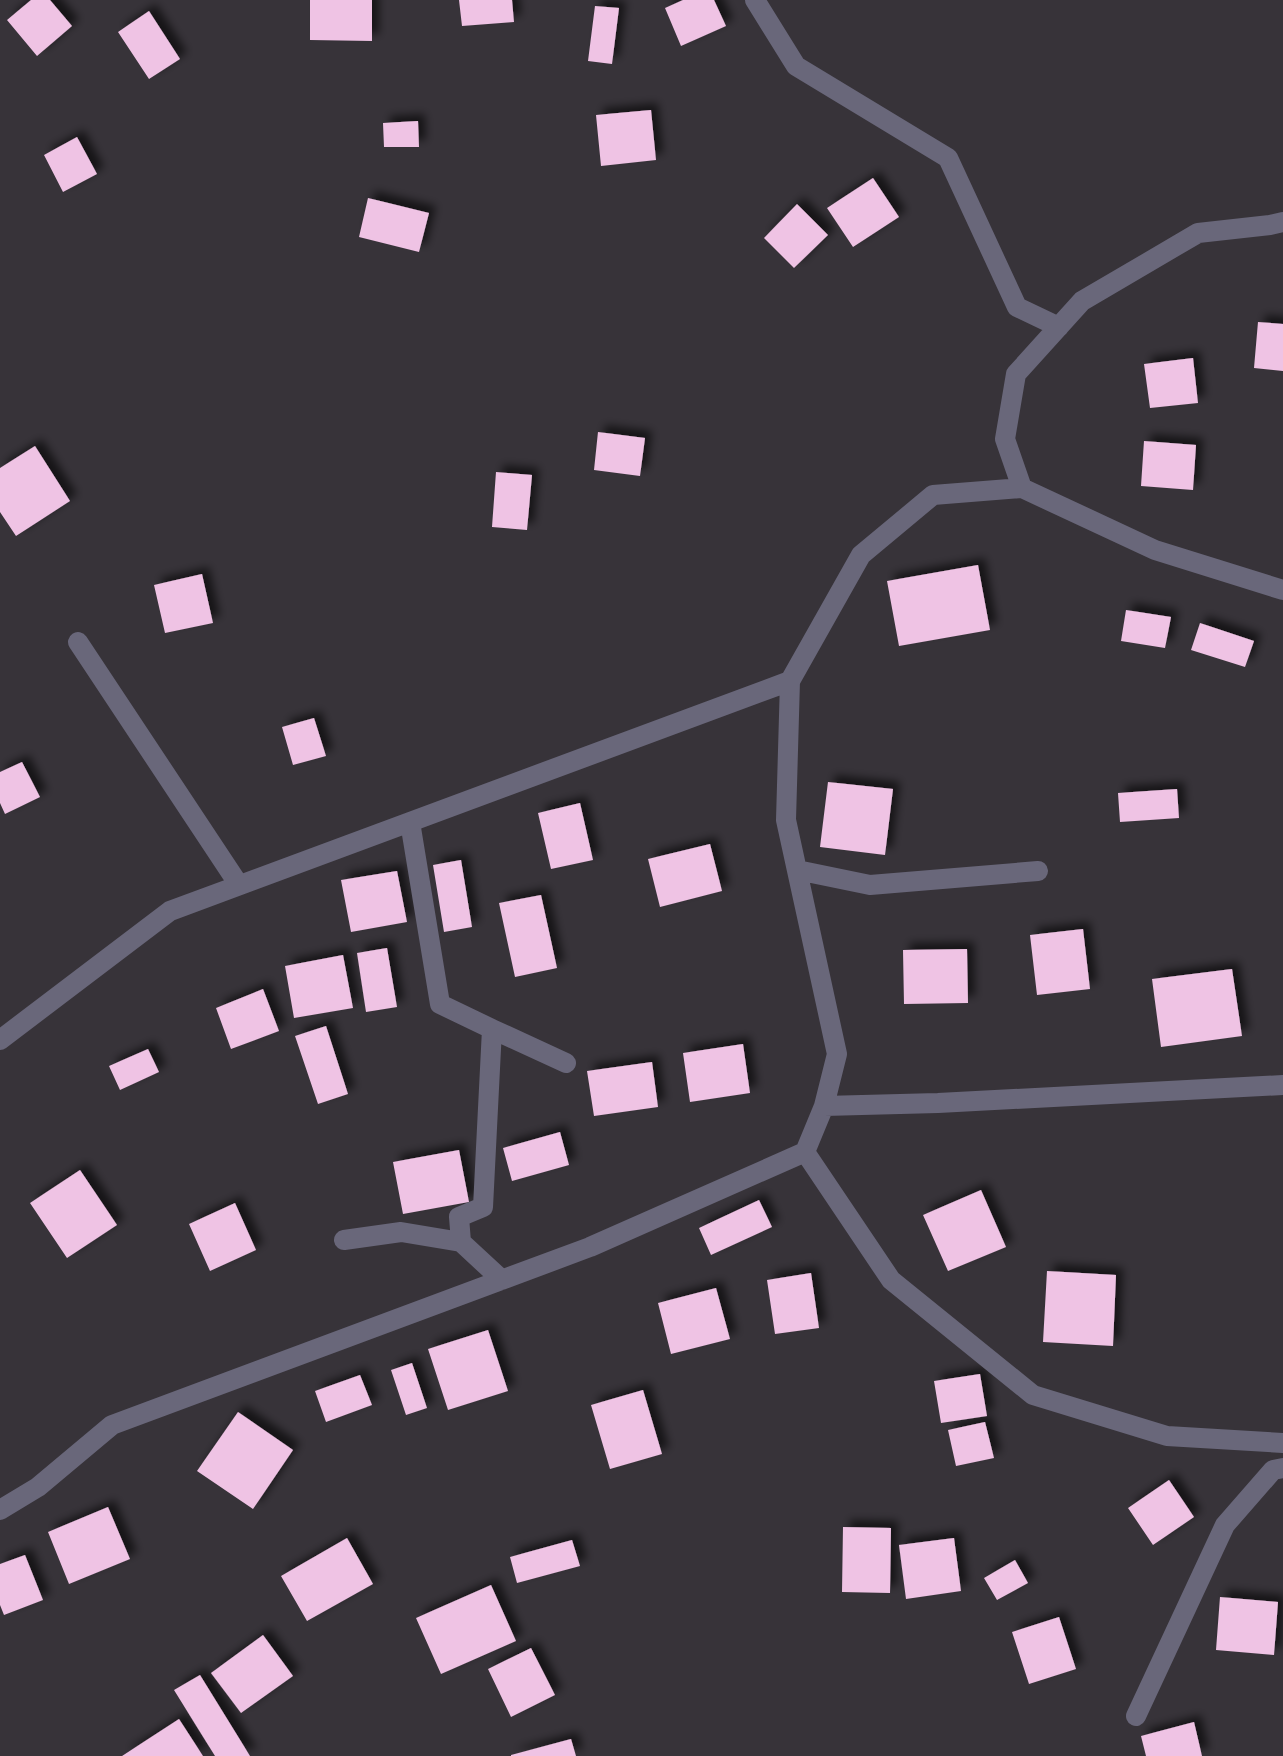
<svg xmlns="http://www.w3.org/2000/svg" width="1283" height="1756" font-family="'Public Sans',sans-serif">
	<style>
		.building { fill: #efc3e4; filter: url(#shadow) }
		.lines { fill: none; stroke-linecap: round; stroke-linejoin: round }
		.minor { stroke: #69677a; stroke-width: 20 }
	</style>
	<defs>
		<filter id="shadow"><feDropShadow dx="7" dy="-7" stdDeviation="4" flood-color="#0009"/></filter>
	</defs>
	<rect width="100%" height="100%" fill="#373339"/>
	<path class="building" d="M 31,0 L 50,0 L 72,26 L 37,56 L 7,20 Z
		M 310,0 L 372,0 L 372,41 L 310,40 Z
		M 459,0 L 512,0 L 514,22 L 462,26 Z
		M 683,0 L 714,0 L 726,26 L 681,46 L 665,8 Z
		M 595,6 L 619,8 L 612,64 L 588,61 Z
		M 149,11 L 180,59 L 149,79 L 118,32 Z
		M 651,110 L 656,160 L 601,166 L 596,115 Z
		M 418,121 L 419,147 L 384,147 L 383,123 Z
		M 77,137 L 97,174 L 63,192 L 44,155 Z
		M 873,178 L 899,217 L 853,247 L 827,208 Z
		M 368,198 L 429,213 L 419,252 L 359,237 Z
		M 797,204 L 828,235 L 794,268 L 764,238 Z
		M 1258,322 L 1283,324 L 1283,371 L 1254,368 Z
		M 1193,358 L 1198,403 L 1150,408 L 1144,364 Z
		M 598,432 L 645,438 L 640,476 L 594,470 Z
		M 1144,441 L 1196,445 L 1193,490 L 1141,486 Z
		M 35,446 L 70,501 L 16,536 L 0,512 L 0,468 Z
		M 496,472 L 532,475 L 527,530 L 492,527 Z
		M 978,565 L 990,630 L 899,646 L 887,581 Z
		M 202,574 L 213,623 L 165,633 L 154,585 Z
		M 1126,610 L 1171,617 L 1165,648 L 1121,641 Z
		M 1200,623 L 1254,641 L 1245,667 L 1191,650 Z
		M 314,718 L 326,756 L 293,765 L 282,727 Z
		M 22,762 L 40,797 L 5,814 L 0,803 L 0,772 Z
		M 828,782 L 893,789 L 885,855 L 820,847 Z
		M 1177,789 L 1179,818 L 1120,822 L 1118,793 Z
		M 580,803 L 593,860 L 551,869 L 538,813 Z
		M 710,844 L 722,891 L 660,907 L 648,859 Z
		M 461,860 L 472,927 L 444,932 L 433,865 Z
		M 397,871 L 407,922 L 351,932 L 341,880 Z
		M 541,895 L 557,968 L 515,977 L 499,903 Z
		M 1083,929 L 1090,989 L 1037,995 L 1030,935 Z
		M 387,948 L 397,1007 L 366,1012 L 357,953 Z
		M 967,949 L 968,1003 L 904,1004 L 903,950 Z
		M 343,955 L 353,1008 L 294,1018 L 285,966 Z
		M 1232,969 L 1242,1036 L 1161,1047 L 1152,979 Z
		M 263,989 L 279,1031 L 231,1049 L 216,1008 Z
		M 326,1026 L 348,1094 L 318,1104 L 295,1036 Z
		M 743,1044 L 750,1093 L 690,1102 L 683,1053 Z
		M 148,1049 L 159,1072 L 120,1090 L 109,1066 Z
		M 652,1062 L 658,1107 L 594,1116 L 587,1071 Z
		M 560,1132 L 569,1165 L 512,1181 L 503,1148 Z
		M 459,1150 L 469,1202 L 403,1214 L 393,1162 Z
		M 80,1170 L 117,1225 L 67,1258 L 30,1203 Z
		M 981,1190 L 1006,1247 L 948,1271 L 923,1215 Z
		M 759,1200 L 772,1227 L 711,1255 L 699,1228 Z
		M 235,1203 L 256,1250 L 210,1271 L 189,1224 Z
		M 1047,1271 L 1116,1275 L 1113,1346 L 1043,1342 Z
		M 811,1273 L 819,1328 L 775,1334 L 767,1280 Z
		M 716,1288 L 730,1339 L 671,1354 L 658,1303 Z
		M 488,1330 L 508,1391 L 448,1410 L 428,1349 Z
		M 412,1363 L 427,1408 L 406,1415 L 391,1370 Z
		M 980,1374 L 987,1416 L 941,1423 L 934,1381 Z
		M 360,1375 L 372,1405 L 326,1422 L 315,1391 Z
		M 643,1390 L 662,1454 L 610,1469 L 591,1405 Z
		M 238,1412 L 293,1450 L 253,1509 L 197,1471 Z
		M 985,1422 L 994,1458 L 956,1466 L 948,1430 Z
		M 1169,1480 L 1194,1517 L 1153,1545 L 1128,1508 Z
		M 108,1507 L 130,1559 L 69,1584 L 48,1532 Z
		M 843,1527 L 891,1528 L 890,1593 L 842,1592 Z
		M 347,1538 L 373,1584 L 307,1621 L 281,1576 Z
		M 954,1538 L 961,1591 L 906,1599 L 899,1545 Z
		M 572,1540 L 580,1566 L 517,1583 L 510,1557 Z
		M 25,1555 L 43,1600 L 4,1615 L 0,1605 L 0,1564 Z
		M 1015,1560 L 1028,1583 L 997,1600 L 984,1578 Z
		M 491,1585 L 516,1641 L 441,1674 L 416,1618 Z
		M 1220,1597 L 1278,1602 L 1274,1655 L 1216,1650 Z
		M 1059,1617 L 1076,1669 L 1029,1684 L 1012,1632 Z
		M 263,1635 L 293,1676 L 241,1713 L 211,1673 Z
		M 531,1648 L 555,1695 L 511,1717 L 488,1669 Z
		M 200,1675 L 250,1756 L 215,1756 L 174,1690 Z
		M 179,1719 L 203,1756 L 122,1756 Z
		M 1194,1722 L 1202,1756 L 1146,1756 L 1141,1736 Z
		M 571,1739 L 576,1756 L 511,1756 L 511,1755 Z"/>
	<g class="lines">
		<path class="minor" d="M 755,0 L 796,66 L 948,158 L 1017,307 L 1059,327
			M 1022,488 L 1005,439 L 1016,374 L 1082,301 L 1198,233 L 1270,225 L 1283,222
			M 78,642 L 239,885
			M 410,822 L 440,1004 L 492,1029 L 483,1207 L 459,1217 L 461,1242 L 502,1280
			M 797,870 L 870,885 L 1038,871
			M 492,1029 L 566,1063
			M 0,1040 L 170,911 L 790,681
			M 824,1106 L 938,1103 L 1283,1085
			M 805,1152 L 891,1280 L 1033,1395 L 1167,1436 L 1283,1443
			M 344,1240 L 401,1232 L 461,1242
			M 0,1510 L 38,1487 L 112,1425 L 590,1247 L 805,1152 L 824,1106 L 837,1054 L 786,820 L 790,681 L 861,555 L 933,495 L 1022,488 L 1155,550 L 1283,590
			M 1136,1716 L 1225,1525 L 1273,1470 L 1283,1468"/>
	</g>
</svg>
